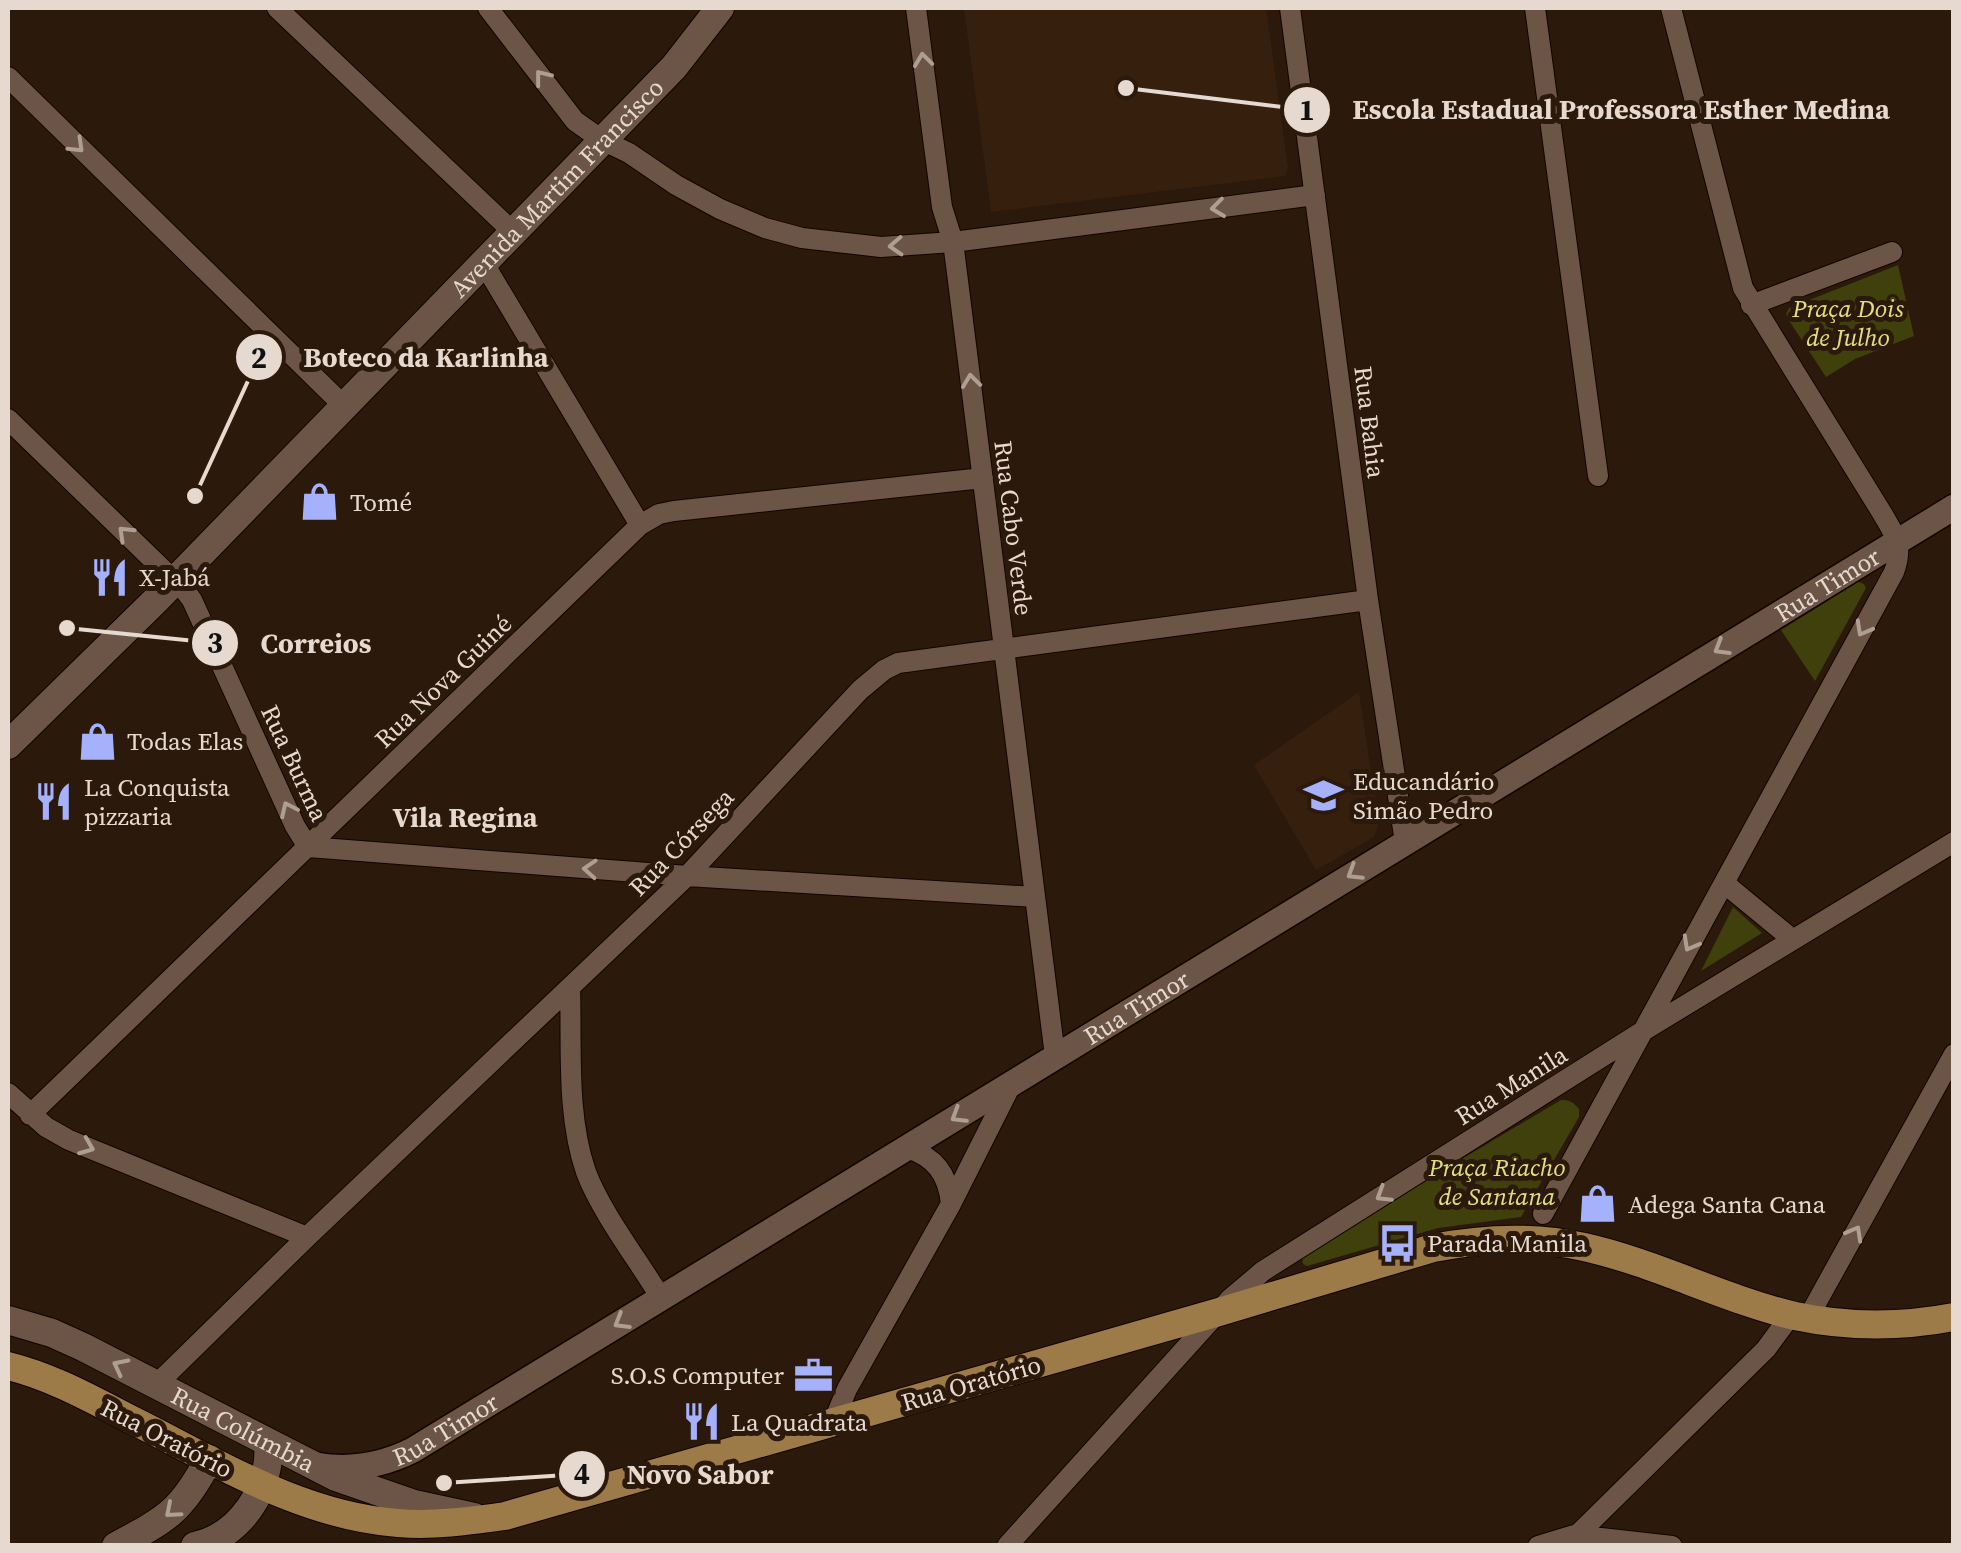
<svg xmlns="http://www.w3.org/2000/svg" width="1961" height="1553" font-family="'Source Serif 4',serif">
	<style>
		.built { fill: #371f0d }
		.green { fill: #40400d }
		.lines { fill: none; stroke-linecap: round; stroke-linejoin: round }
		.minor-casing { stroke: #130400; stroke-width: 22 }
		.tertiary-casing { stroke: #130400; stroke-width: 28 }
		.secondary-casing { stroke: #130400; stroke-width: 30 }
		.primary-casing { stroke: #130400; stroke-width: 30 }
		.minor { stroke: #6c5547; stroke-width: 20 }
		.tertiary { stroke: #6c5547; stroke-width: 25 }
		.secondary { stroke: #6c5547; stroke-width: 28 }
		.primary { stroke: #9c7b48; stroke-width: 28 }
		.oneway { stroke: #af9e92 }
		.labels { text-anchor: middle; stroke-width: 10; stroke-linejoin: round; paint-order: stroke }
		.street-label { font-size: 25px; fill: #e6d9d0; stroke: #2b190c }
		.park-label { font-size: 25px; font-style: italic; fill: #e0e17e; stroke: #2b190c }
		.poi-label { font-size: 25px; fill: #e6d9d0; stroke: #2b190c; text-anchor: start }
		.neighbourhood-label { font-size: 28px; font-weight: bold; fill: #e6d9d0; stroke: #2b190c }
		.leader { fill: none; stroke: #e6d9d0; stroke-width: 4 }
		.callout-dot { fill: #e6d9d0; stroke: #2b190c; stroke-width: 4 }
		.mark-label { font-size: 30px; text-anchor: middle; font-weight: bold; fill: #111 }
		.callout-label { font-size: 28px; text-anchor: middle; font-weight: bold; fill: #e6d9d0; stroke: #2b190c; stroke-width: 10; stroke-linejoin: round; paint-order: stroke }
	</style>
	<rect width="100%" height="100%" fill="#2b190c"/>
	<path class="built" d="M 964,8 L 1266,8 L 1288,168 L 1285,176 L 991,212 Z
		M 1359,692 L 1379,824 L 1374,837 L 1316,870 L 1254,765 Z"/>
	<path class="green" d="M 1898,265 L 1914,336 L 1855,359 L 1826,377 L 1788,319 L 1786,314 L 1789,308 Z
		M 1858,582 L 1864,584 L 1866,588 L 1815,681 L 1781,630 Z
		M 1733,907 L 1762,933 L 1701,971 Z
		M 1561,1100 C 1570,1100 1573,1102 1579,1109 L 1579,1117 L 1521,1217 L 1438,1228 L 1307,1266 L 1303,1264 L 1302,1256 L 1305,1252 Z"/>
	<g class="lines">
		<defs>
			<path id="minor" d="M 277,8 L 513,232
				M 488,8 L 575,121 L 602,140 L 629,153 L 676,185 L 720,209 L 765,228 L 802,238 L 881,247 L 953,242 L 1315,195
				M 916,8 L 942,207 L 953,242 L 957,273 L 1055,1056
				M 1290,8 L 1368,600 L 1405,842
				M 1535,8 L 1598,476
				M 8,77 L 344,406
				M 483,262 L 640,525
				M 1751,305 L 1892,252
				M 8,419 L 186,592 L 192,600 L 295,826 L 308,847 L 687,876 L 1035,897
				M 1724,883 L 1792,939
				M 570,987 C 572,1048 566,1114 586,1172 C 601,1212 638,1260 661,1298
				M 8,1093 L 46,1127 L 69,1140 L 307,1237
				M 30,1115 L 640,525 L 659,514 L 674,511 L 983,478
				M 907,1148 C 935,1157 948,1174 951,1204
				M 1543,1214 L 1894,572 C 1904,545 1895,536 1882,513 L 1743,288 L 1671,8
				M 1808,1318 L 1954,1054
				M 156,1385 L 307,1237 L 687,876 L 860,690 L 884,670 L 898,663 L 1368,600
				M 833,1423 L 847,1389 L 951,1204 L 1012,1083
				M 1007,1546 L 1230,1299 L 1263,1271 L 1643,1031 L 1954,842
				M 1538,1546 L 1574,1535 L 1672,1546
				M 1566,1546 L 1766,1349 L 1791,1315"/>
			<g id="tertiary">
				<path id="s1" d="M 316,1465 C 349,1471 383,1465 413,1450 L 1954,507"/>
			</g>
			<g id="secondary">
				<path id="s2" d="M 8,745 L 156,600 L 674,67 L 720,8"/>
				<path id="s3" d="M 8,1320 L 52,1333 L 83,1347 L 336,1477 L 414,1504 L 474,1517"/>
				<path d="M 116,1546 C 167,1519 182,1511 209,1459"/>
				<path d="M 195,1546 C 240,1536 272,1488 268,1443"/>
			</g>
			<path id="primary" d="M 8,1366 C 53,1377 93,1400 134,1421 C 218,1463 302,1516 398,1523 C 434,1526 469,1521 505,1516 L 1219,1312 L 1433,1248 C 1484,1238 1534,1236 1584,1247 C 1656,1263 1723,1299 1795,1316 C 1847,1327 1901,1327 1954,1317"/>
		</defs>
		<use href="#minor" class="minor-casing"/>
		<use href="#tertiary" class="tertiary-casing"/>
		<use href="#secondary" class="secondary-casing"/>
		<use href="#primary" class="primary-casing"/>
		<use href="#minor" class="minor"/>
		<use href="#tertiary" class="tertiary"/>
		<use href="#secondary" class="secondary"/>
		<use href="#primary" class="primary"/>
	</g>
	<defs><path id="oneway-chevron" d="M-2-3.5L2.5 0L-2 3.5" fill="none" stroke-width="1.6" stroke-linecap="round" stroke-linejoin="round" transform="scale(2.5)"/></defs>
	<g class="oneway">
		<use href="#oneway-chevron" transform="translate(923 60) rotate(-97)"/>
		<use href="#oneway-chevron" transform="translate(542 77) rotate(-128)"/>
		<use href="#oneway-chevron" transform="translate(77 146) rotate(44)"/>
		<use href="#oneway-chevron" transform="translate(1218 208) rotate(173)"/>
		<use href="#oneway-chevron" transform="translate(896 246) rotate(177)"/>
		<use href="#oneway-chevron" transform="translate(971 381) rotate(-97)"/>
		<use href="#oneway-chevron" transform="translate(125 533) rotate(-136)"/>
		<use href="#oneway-chevron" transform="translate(1863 629) rotate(119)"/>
		<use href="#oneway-chevron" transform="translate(1721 648) rotate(149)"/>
		<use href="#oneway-chevron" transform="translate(288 809) rotate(-115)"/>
		<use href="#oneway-chevron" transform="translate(590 869) rotate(-176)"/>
		<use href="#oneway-chevron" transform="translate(1354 873) rotate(148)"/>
		<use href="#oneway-chevron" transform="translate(1690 944) rotate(119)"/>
		<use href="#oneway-chevron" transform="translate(958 1116) rotate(148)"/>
		<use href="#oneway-chevron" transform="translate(87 1147) rotate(22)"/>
		<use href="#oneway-chevron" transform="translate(1383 1195) rotate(148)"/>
		<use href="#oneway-chevron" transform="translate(1855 1233) rotate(-61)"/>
		<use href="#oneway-chevron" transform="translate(621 1322) rotate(149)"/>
		<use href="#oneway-chevron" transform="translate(120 1366) rotate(-153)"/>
		<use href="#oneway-chevron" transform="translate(172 1511) rotate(139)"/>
	</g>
	<defs>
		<symbol id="shop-bare" viewBox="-9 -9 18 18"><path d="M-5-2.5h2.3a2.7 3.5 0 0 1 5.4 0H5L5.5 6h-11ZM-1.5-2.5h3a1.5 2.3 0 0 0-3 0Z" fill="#a6b1fc" stroke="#2b190c" stroke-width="2.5" paint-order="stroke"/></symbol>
		<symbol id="restaurant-bare" viewBox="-9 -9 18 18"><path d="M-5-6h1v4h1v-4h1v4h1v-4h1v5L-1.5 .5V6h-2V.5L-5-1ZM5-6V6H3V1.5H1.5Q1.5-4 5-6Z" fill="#a6b1fc" stroke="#2b190c" stroke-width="2.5" paint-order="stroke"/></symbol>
		<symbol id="school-bare" viewBox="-9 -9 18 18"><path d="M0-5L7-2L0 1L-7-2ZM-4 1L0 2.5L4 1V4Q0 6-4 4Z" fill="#a6b1fc" stroke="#2b190c" stroke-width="2.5" paint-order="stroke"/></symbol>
		<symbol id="bus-bare" viewBox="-9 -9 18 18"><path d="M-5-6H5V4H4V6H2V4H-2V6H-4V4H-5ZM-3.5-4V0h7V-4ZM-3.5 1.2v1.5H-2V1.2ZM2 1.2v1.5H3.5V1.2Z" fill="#a6b1fc" stroke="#2b190c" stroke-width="2.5" paint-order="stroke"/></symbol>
		<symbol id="office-bare" viewBox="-9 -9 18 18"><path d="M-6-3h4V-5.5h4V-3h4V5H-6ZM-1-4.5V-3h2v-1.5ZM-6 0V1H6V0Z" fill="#a6b1fc" stroke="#2b190c" stroke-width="2.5" paint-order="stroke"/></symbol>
	</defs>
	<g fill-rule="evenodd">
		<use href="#shop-bare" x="292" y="474" width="55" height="55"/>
		<use href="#restaurant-bare" x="82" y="550" width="55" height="55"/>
		<use href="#shop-bare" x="70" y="714" width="55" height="55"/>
		<use href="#school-bare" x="1296" y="768" width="55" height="55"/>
		<use href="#restaurant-bare" x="26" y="774" width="55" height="55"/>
		<use href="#shop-bare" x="1570" y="1176" width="55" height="55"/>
		<use href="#bus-bare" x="1370" y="1216" width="55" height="55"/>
		<use href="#office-bare" x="786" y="1348" width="55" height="55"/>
		<use href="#restaurant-bare" x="674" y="1394" width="55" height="55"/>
	</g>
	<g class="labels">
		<g class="street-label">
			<text dy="9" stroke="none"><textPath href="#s2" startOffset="782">Avenida Martim Francisco</textPath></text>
			<text transform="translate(1370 422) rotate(83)" y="9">Rua Bahia</text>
			<text transform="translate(1014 528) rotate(83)" y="9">Rua Cabo Verde</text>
			<text dy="9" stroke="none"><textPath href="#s1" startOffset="1758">Rua Timor</textPath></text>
			<text transform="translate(443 681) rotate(-44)" y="9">Rua Nova Guiné</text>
			<text transform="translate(295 763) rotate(65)" y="9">Rua Burma</text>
			<text transform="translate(681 842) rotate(-46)" y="9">Rua Córsega</text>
			<text dy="9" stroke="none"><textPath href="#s1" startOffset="948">Rua Timor</textPath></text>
			<text transform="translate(1511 1085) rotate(-32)" y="9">Rua Manila</text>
			<text transform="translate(971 1383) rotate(-16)" y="9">Rua Oratório</text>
			<text dy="9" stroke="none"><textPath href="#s1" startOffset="138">Rua Timor</textPath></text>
			<text dy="9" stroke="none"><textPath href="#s3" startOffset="260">Rua Colúmbia</textPath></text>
			<text transform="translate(167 1438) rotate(27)" y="9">Rua Oratório</text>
		</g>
		<g class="park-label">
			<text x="1848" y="317">Praça Dois<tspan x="1848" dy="29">de Julho</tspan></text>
			<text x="1497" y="1176">Praça Riacho<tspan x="1497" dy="29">de Santana</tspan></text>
		</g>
		<g class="poi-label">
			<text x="350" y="511">Tomé</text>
			<text x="139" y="586">X-Jabá</text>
			<text x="127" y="750">Todas Elas</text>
			<text x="1353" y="790">Educandário<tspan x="1353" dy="29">Simão Pedro</tspan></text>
			<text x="84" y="796">La Conquista<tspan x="84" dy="29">pizzaria</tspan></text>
			<text x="1628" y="1213">Adega Santa Cana</text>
			<text x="1427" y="1252">Parada Manila</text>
			<text x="784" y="1384" text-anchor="end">S.O.S Computer</text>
			<text x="731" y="1431">La Quadrata</text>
		</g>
		<g class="neighbourhood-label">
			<text x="465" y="827">Vila Regina</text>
		</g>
	</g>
	<path class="leader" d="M1126 88L1307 110M195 496L259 357M67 628L215 643M444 1483L582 1474"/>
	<g class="callout-dot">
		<circle cx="1126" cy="88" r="10"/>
		<circle cx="195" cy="496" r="10"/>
		<circle cx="67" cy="628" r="10"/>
		<circle cx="444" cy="1483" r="10"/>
		<circle cx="1307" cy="110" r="25"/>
		<circle cx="259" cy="357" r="25"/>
		<circle cx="215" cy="643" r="25"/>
		<circle cx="582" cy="1474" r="25"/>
	</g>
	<g class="mark-label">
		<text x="1307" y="120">1</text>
		<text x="259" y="368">2</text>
		<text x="215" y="653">3</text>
		<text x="582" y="1484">4</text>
	</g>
	<g class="callout-label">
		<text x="1621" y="119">Escola Estadual Professora Esther Medina</text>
		<text x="426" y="367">Boteco da Karlinha</text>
		<text x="316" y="653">Correios</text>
		<text x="700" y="1484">Novo Sabor</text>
	</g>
	<rect width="1961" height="1553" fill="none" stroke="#e6d9d0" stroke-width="20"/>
</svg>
